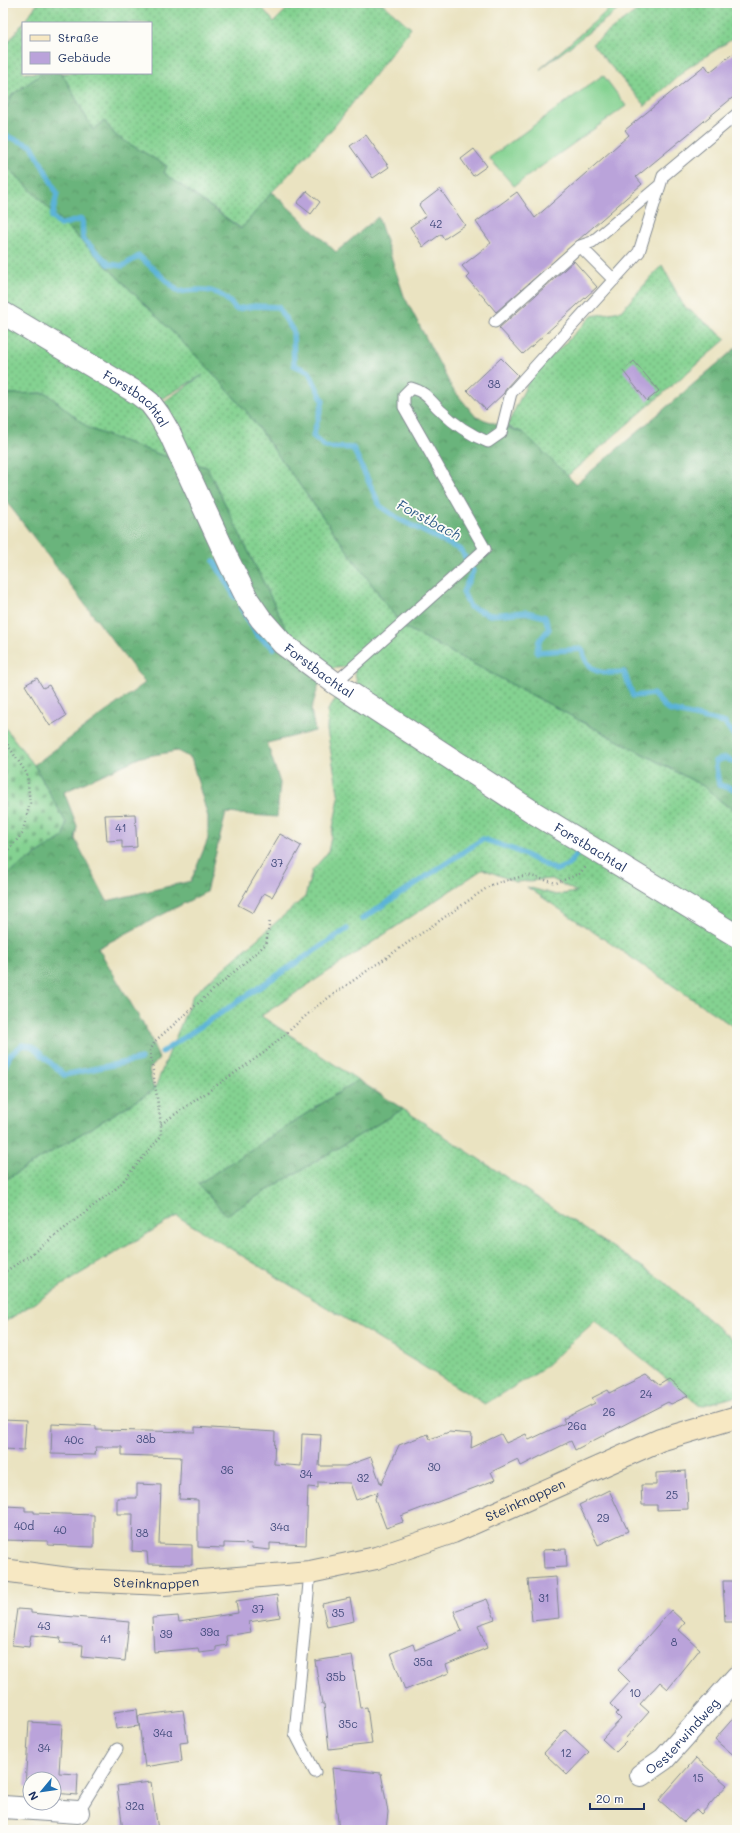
<svg xmlns="http://www.w3.org/2000/svg" width="740" height="1833" font-family="Mali,sans-serif">
	<style>
		.grass { fill: url(#grass-dots); stroke: #508078 }
		.forest { fill: url(#forest-crowns); stroke: #43726c; fill-rule: evenodd }
		.cemetery { fill: url(#cemetery-stones); stroke: #508078 }
		.pitch { fill: #84d291; stroke: #508078 }
		.lines { fill: none; stroke-linecap: round; stroke-linejoin: round }
		.stream { stroke: #5bb3d8; stroke-width: 5.5 }
		.building { fill: #baa3da }
		.lane-casing { stroke: #828990; stroke-width: 13 }
		.street-casing { stroke: #828990; stroke-width: 24 }
		.secondary-casing { stroke: #828990; stroke-width: 24 }
		.path { stroke: #828990; stroke-width: 2.5; stroke-dasharray: 1 3; stroke-linecap: butt }
		.lane { stroke: #fff; stroke-width: 11 }
		.street { stroke: #fff; stroke-width: 22 }
		.secondary { stroke: #f7e8c3; stroke-width: 22 }
		.labels { text-anchor: middle; stroke-width: 3.5; stroke-linejoin: round; paint-order: stroke }
		.number-label { font-size: 11px; fill: #434c7d }
		.street-label { font-size: 13px; fill: #1b2f5e; stroke: #fdfcf7 }
		.water-label { font-size: 14px; font-style: italic; fill: #315d89; stroke: #fdfcf7 }
	</style>
	<defs>
		<pattern id="grass-dots" width="8" height="8" patternUnits="userSpaceOnUse"><rect width="8" height="8" fill="#84d291"/><path d="M2 2h.1M6 6h.1" fill="none" stroke="#6bab7a" stroke-width="1.8" stroke-linecap="round"/></pattern>
		<pattern id="forest-crowns" width="20" height="18" patternUnits="userSpaceOnUse"><rect width="20" height="18" fill="#6bb47b"/><path d="M2 6a3 3 0 1 1 6 0M12 15a3 3 0 1 1 6 0" fill="none" stroke="#579368"/></pattern>
		<pattern id="cemetery-stones" width="16" height="16" patternUnits="userSpaceOnUse"><rect width="16" height="16" fill="#84d291"/><path d="M2 7V4a2 2 0 0 1 4 0v3zM10 15v-3a2 2 0 0 1 4 0v3z" fill="#6bab7a"/></pattern>
	</defs>
	<rect width="100%" height="100%" fill="#fdfcf7"/>
	<filter id="ink" filterUnits="userSpaceOnUse"><feTurbulence type="fractalNoise" baseFrequency=".025" numOctaves="2"/><feDisplacementMap in="SourceGraphic" scale="8" xChannelSelector="R" yChannelSelector="G"/><feConvolveMatrix kernelMatrix="1 2 1 2 8 2 1 2 1" color-interpolation-filters="sRGB"/></filter>
	<filter id="wash" filterUnits="userSpaceOnUse"><feTurbulence type="fractalNoise" baseFrequency=".012" numOctaves="4" result="noise"/><feDisplacementMap in="SourceGraphic" scale="16" xChannelSelector="R" yChannelSelector="G"/><feGaussianBlur stdDeviation="0.9" result="paint"/><feColorMatrix in="noise" values="0 0 0 0 0 0 0 0 0 0 0 0 0 0 0 0 0 1.4 0 .05"/><feComposite in="paint" operator="in"/></filter>
	<g filter="url(#wash)">
		<rect width="100%" height="100%" fill="#eae3c1"/>
		<path class="grass" d="M 38,3 L 258,3 L 274,22 L 293,3 L 382,3 L 411,28 L 333,128 L 272,192 L 242,229 L 164,173 L 167,166 L 116,136 L 104,121 L 93,130 L 62,73 L 151,73 L 151,23 L 23,23 Z
			M 616,3 L 627,3 L 539,70 Z
			M 647,3 L 737,3 L 737,36 L 686,69 L 645,106 L 592,44 Z
			M 23,23 L 23,73 L 43,73 L 12,95 L 3,117 L 3,49 Z
			M 3,162 L 210,370 L 246,411 L 402,626 L 705,787 L 723,803 L 737,812 L 737,1029 L 527,887 L 556,895 L 577,892 L 552,879 L 516,882 L 483,869 L 261,1016 L 358,1080 L 198,1184 L 226,1215 L 403,1109 L 662,1280 L 737,1344 L 737,1396 L 700,1406 L 595,1321 L 540,1371 L 485,1404 L 177,1216 L 78,1275 L 3,1323 L 3,1181 L 154,1090 L 193,995 L 305,897 L 312,871 L 328,852 L 339,798 L 327,730 L 328,710 L 338,695 L 359,691 L 353,666 L 327,669 L 292,641 L 207,467 L 161,455 L 90,429 L 46,393 L 3,394 L 3,322 L 150,411 L 203,375 L 161,399 L 3,310 Z
			M 662,265 L 683,305 L 726,339 L 566,477 L 524,433 L 507,426 L 530,378 L 592,316 L 621,311 Z"/>
		<path class="forest" d="M 43,73 L 62,73 L 93,130 L 104,121 L 116,136 L 167,166 L 164,173 L 241,229 L 272,192 L 336,252 L 378,217 L 404,296 L 452,388 L 476,417 L 524,433 L 576,484 L 737,347 L 737,812 L 723,803 L 705,787 L 402,626 L 246,411 L 210,370 L 3,162 L 3,117 L 12,95 Z
			M 46,393 L 90,429 L 161,455 L 207,467 L 292,641 L 320,681 L 311,710 L 315,731 L 267,743 L 280,783 L 277,817 L 226,813 L 206,892 L 98,948 L 149,1034 L 159,1059 L 149,1070 L 154,1090 L 3,1181 L 3,877 L 64,836 L 66,823 L 34,765 L 145,683 L 3,497 L 3,394 ZM 177,751 L 191,758 L 208,817 L 208,839 L 191,881 L 107,901 L 75,839 L 77,826 L 64,792 L 141,757 Z
			M 358,1080 L 403,1109 L 226,1215 L 198,1184 Z"/>
		<path class="cemetery" d="M 3,725 L 34,765 L 66,823 L 64,836 L 3,877 Z"/>
		<path class="pitch" d="M 603,75 L 626,106 L 514,186 L 489,158 Z"/>
		<g class="lines">
			<path class="stream" d="M 3,137 L 9,137 L 32,146 L 57,193 L 52,217 L 60,225 L 82,219 L 83,239 L 109,264 L 123,266 L 139,256 L 179,292 C 204,288 220,288 236,309 L 255,306 L 278,307 L 293,331 L 294,365 L 309,372 L 323,401 L 313,436 L 326,447 L 353,448 L 380,506 L 399,519 L 461,550 L 473,571 L 463,592 L 470,607 L 490,615 L 526,612 L 545,617 L 549,629 L 539,641 L 537,652 L 582,649 C 588,675 602,674 624,672 L 633,696 L 653,694 L 668,710 L 725,723 L 735,737 L 737,752
				M 214,561 L 235,597
				M 241,608 L 257,635 L 274,648
				M 737,764 L 725,758 L 715,761 L 719,785 L 737,790
				M 362,919 L 483,839 L 515,850 L 556,870 L 568,865 L 579,851 L 582,853
				M 162,1052 L 347,929
				M 3,1070 L 10,1055 L 22,1045 L 32,1046 L 64,1075 L 141,1059"/>
		</g>
		<g id="blocks">
			<path class="building" d="M 737,50 L 737,94 L 636,177 L 642,184 L 496,312 L 467,278 L 470,275 L 462,266 L 491,243 L 476,222 L 517,192 L 535,218 L 629,135 L 625,130 L 705,65 L 710,72 Z
				M 366,135 L 389,167 L 373,178 L 350,146 Z
				M 474,149 L 487,166 L 473,176 L 461,159 Z
				M 440,189 L 465,225 L 444,239 L 441,234 L 423,247 L 410,227 L 426,216 L 419,205 Z
				M 307,191 L 320,202 L 311,214 L 297,203 Z
				M 574,261 L 597,287 L 523,354 L 499,328 Z
				M 501,358 L 518,375 L 506,388 L 504,393 L 486,410 L 467,390 Z
				M 634,361 L 659,391 L 647,401 L 623,371 Z
				M 37,678 L 43,688 L 49,685 L 66,716 L 50,726 L 25,685 Z
				M 135,814 L 137,847 L 122,848 L 122,840 L 107,841 L 105,815 Z
				M 280,834 L 301,846 L 272,897 L 264,893 L 253,913 L 238,905 Z
				M 647,1375 L 660,1386 L 670,1380 L 688,1396 L 671,1404 L 668,1402 L 575,1450 L 571,1441 L 521,1466 L 518,1459 L 491,1472 L 495,1480 L 401,1516 L 403,1522 L 386,1528 L 375,1499 L 378,1492 L 356,1500 L 350,1483 L 318,1482 L 318,1488 L 308,1487 L 306,1545 L 270,1543 L 270,1550 L 251,1548 L 252,1544 L 224,1543 L 224,1548 L 198,1547 L 198,1500 L 179,1499 L 181,1457 L 122,1455 L 122,1447 L 96,1447 L 95,1455 L 51,1454 L 52,1424 L 96,1426 L 96,1430 L 195,1432 L 195,1427 L 275,1432 L 274,1464 L 301,1466 L 302,1434 L 321,1435 L 319,1466 L 346,1466 L 371,1457 L 381,1485 L 399,1445 L 428,1434 L 430,1439 L 449,1432 L 472,1434 L 471,1448 L 501,1434 L 506,1443 L 526,1434 L 529,1440 L 565,1423 L 563,1419 L 595,1403 L 592,1398 L 608,1390 L 610,1393 Z
				M 3,1420 L 26,1421 L 24,1450 L 3,1449 Z
				M 686,1471 L 688,1509 L 657,1510 L 657,1505 L 642,1505 L 641,1485 L 656,1485 L 656,1473 Z
				M 137,1484 L 161,1485 L 159,1544 L 192,1545 L 192,1565 L 148,1564 L 147,1552 L 132,1551 L 133,1514 L 117,1514 L 117,1498 L 137,1498 Z
				M 609,1490 L 628,1531 L 598,1545 L 579,1505 Z
				M 6,1506 L 25,1507 L 25,1511 L 34,1511 L 34,1513 L 94,1515 L 94,1547 L 48,1545 L 48,1541 L 3,1540 L 3,1510 L 5,1510 Z
				M 566,1549 L 567,1567 L 544,1568 L 543,1550 Z
				M 556,1577 L 559,1618 L 532,1621 L 528,1579 Z
				M 723,1581 L 737,1581 L 737,1622 L 725,1622 Z
				M 277,1595 L 280,1617 L 249,1622 L 251,1632 L 226,1636 L 227,1645 L 216,1647 L 216,1651 L 199,1653 L 198,1648 L 154,1652 L 152,1618 L 178,1616 L 179,1622 L 238,1613 L 236,1601 Z
				M 350,1598 L 354,1621 L 327,1627 L 322,1604 Z
				M 487,1599 L 495,1619 L 478,1625 L 487,1648 L 446,1665 L 449,1673 L 405,1690 L 391,1653 L 413,1644 L 415,1650 L 462,1631 L 454,1611 Z
				M 17,1609 L 31,1610 L 31,1613 L 129,1622 L 125,1661 L 82,1657 L 83,1645 L 60,1643 L 61,1638 L 31,1635 L 29,1647 L 12,1645 Z
				M 671,1610 L 685,1623 L 679,1630 L 700,1649 L 668,1689 L 660,1682 L 640,1704 L 649,1712 L 625,1739 L 627,1741 L 616,1752 L 602,1739 L 621,1719 L 616,1714 L 618,1712 L 610,1704 L 630,1682 L 618,1670 Z
				M 352,1655 L 360,1708 L 367,1707 L 372,1744 L 329,1749 L 324,1704 L 322,1704 L 315,1661 Z
				M 137,1709 L 139,1726 L 116,1729 L 114,1712 Z
				M 183,1710 L 188,1742 L 180,1743 L 182,1761 L 145,1767 L 138,1716 Z
				M 737,1714 L 737,1758 L 715,1739 Z
				M 29,1722 L 62,1724 L 59,1773 L 78,1774 L 77,1795 L 54,1793 L 54,1779 L 30,1779 L 30,1787 L 25,1787 Z
				M 565,1730 L 589,1752 L 567,1775 L 544,1753 Z
				M 696,1758 L 727,1785 L 701,1814 L 696,1809 L 684,1822 L 659,1800 Z
				M 332,1768 L 381,1773 L 388,1812 L 386,1830 L 339,1830 Z
				M 151,1782 L 158,1830 L 123,1830 L 117,1786 Z"/>
		</g>
	</g>
	<g filter="url(#ink)">
		<use href="#blocks" fill-opacity="0" stroke="#828990" stroke-width="1"/>
		<g class="lines">
			<defs>
				<path id="lane" d="M 580,246 L 614,280
					M 495,322 L 580,246 L 592,242 L 660,185
					M 335,683 L 485,549 L 404,407 L 404,395 L 411,388 C 428,393 429,400 441,411 C 454,424 471,435 488,442 L 501,433 L 511,393 L 639,252 L 663,176 L 737,114
					M 310,1572 L 295,1733 L 315,1772
					M 78,1812 L 117,1749"/>
				<g id="street">
					<path id="s1" d="M 3,313 L 137,393 L 150,403 L 159,415 L 170,434 L 230,564 L 248,600 L 261,619 L 283,644 L 335,683 L 536,814 L 737,936"/>
					<path id="s2" d="M 641,1775 L 664,1759 L 737,1677"/>
					<path d="M 3,1807 L 78,1812"/>
				</g>
				<g id="secondary">
					<path id="s3" d="M 3,1570 L 76,1580 L 164,1584 L 310,1572 L 376,1558 L 453,1532 L 660,1440 L 737,1417"/>
				</g>
			</defs>
			<use href="#lane" class="lane-casing"/>
			<use href="#street" class="street-casing"/>
			<use href="#secondary" class="secondary-casing"/>
			<path class="path" d="M 3,738 L 27,774 L 30,803 L 22,834 L 3,856
				M 161,1124 L 265,1052 L 318,1005 L 491,885 L 527,875 L 556,883 L 579,874 L 586,867
				M 3,1273 L 29,1256 L 119,1186 L 161,1136 L 161,1124 L 150,1051 L 155,1041 L 266,944 L 270,920"/>
			<use href="#lane" class="lane"/>
			<use href="#street" class="street"/>
			<use href="#secondary" class="secondary"/>
		</g>
	</g>
	<g class="labels">
		<g class="number-label">
			<text x="436" y="228">42</text>
			<text x="494" y="388">38</text>
			<text x="121" y="832">41</text>
			<text x="277" y="867">37</text>
			<text x="646" y="1398">24</text>
			<text x="609" y="1416">26</text>
			<text x="577" y="1430">26a</text>
			<text x="146" y="1443">38b</text>
			<text x="74" y="1444">40c</text>
			<text x="434" y="1471">30</text>
			<text x="227" y="1474">36</text>
			<text x="306" y="1478">34</text>
			<text x="363" y="1482">32</text>
			<text x="672" y="1499">25</text>
			<text x="603" y="1522">29</text>
			<text x="24" y="1530">40d</text>
			<text x="280" y="1531">34a</text>
			<text x="60" y="1534">40</text>
			<text x="142" y="1537">38</text>
			<text x="544" y="1602">31</text>
			<text x="258" y="1613">37</text>
			<text x="338" y="1617">35</text>
			<text x="44" y="1630">43</text>
			<text x="210" y="1636">39a</text>
			<text x="166" y="1638">39</text>
			<text x="106" y="1643">41</text>
			<text x="674" y="1646">8</text>
			<text x="423" y="1666">35a</text>
			<text x="336" y="1681">35b</text>
			<text x="635" y="1697">10</text>
			<text x="348" y="1728">35c</text>
			<text x="163" y="1737">34a</text>
			<text x="44" y="1752">34</text>
			<text x="566" y="1757">12</text>
			<text x="698" y="1782">15</text>
			<text x="135" y="1810">32a</text>
		</g>
		<g class="street-label">
			<text dy="5" stroke="none"><textPath href="#s1" startOffset="159">Forstbachtal</textPath></text>
			<text dy="5" stroke="none"><textPath href="#s1" startOffset="494">Forstbachtal</textPath></text>
			<text dy="5" stroke="none"><textPath href="#s1" startOffset="818">Forstbachtal</textPath></text>
			<text dy="5" stroke="none"><textPath href="#s3" startOffset="536">Steinknappen</textPath></text>
			<text dy="5" stroke="none"><textPath href="#s3" startOffset="154">Steinknappen</textPath></text>
			<text dy="5" stroke="none"><textPath href="#s2" startOffset="57">Oesterwindweg</textPath></text>
		</g>
		<g class="water-label">
			<text transform="translate(429 520) rotate(28)" y="5">Forstbach</text>
		</g>
	</g>
	<rect width="740" height="1833" fill="none" stroke="#fdfcf7" stroke-width="16"/>
	<rect x="22" y="22" width="130" height="52" fill="#fdfcf7" stroke="#a3aaba"/>
	<rect x="30" y="35" width="20" height="6" fill="#f7e8c3" stroke="#a3aaba"/>
	<text x="58" y="42" font-size="12" fill="#1b2f5e">Straße</text>
	<rect x="30" y="52" width="20" height="12" fill="#baa3da" stroke="#a3aaba"/>
	<text x="58" y="62" font-size="12" fill="#1b2f5e">Gebäude</text>
	<g transform="translate(42 1791) rotate(241)"><circle r="19" fill="#fdfcf7" stroke="#a3aaba"/>
	<path d="M0-3L7 15L0 10L-7 15Z" fill="#1f6fb2"/>
	<text y="-6" font-size="11" font-weight="bold" text-anchor="middle" fill="#1b2f5e">N</text>
	</g>
	<path d="M590 1803v6h54v-6" fill="none" stroke="#1b2f5e" stroke-width="2"/>
	<text x="596" y="1803" font-size="12" fill="#1b2f5e" stroke="#fdfcf7" stroke-width="3" paint-order="stroke">20 m</text>
</svg>
